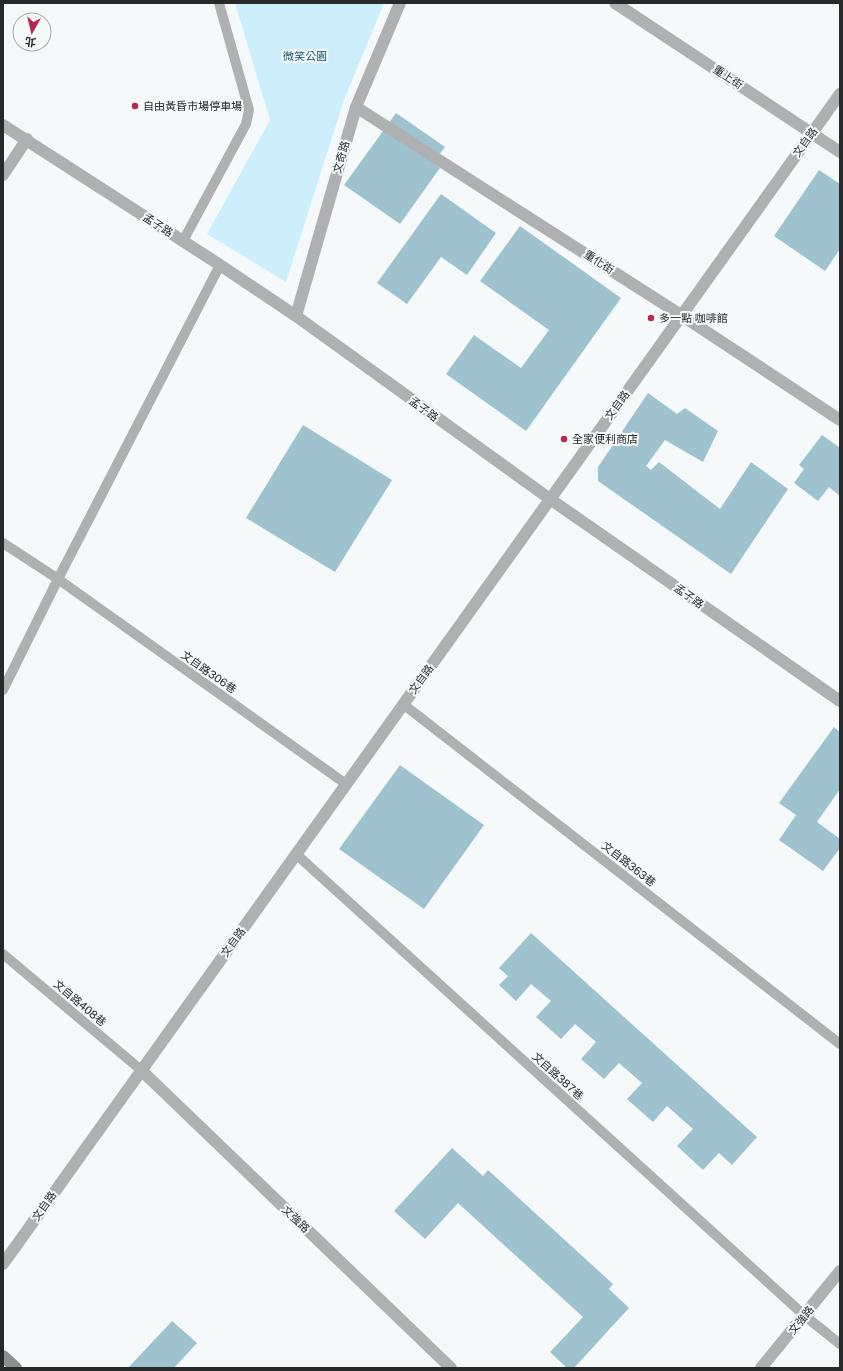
<svg xmlns="http://www.w3.org/2000/svg" width="843" height="1371" font-family="'Public Sans','Noto Sans TC',sans-serif">
	<style>
		.green { fill: #cdeffb }
		.building { fill: #9ec2ce }
		.lines { fill: none; stroke-linecap: round; stroke-linejoin: round }
		.lane { stroke: #aeb0b1; stroke-width: 10 }
		.street { stroke: #aeb0b1; stroke-width: 12 }
		.secondary { stroke: #8b8d8e; stroke-width: 12 }
		.poi-dot { fill: #b8274f; stroke: #f5f9fa; stroke-width: 1.5 }
		.labels { text-anchor: middle; stroke-width: 4; stroke-linejoin: round; paint-order: stroke }
		.park-label { font-size: 11px; fill: #0d5568; stroke: #f5f9fa }
		.street-label { font-size: 11px; fill: #282a2a; stroke: #f5f9fa }
		.poi-label { font-size: 11px; fill: #282a2a; stroke: #f5f9fa; text-anchor: start }
	</style>
	<rect width="100%" height="100%" fill="#f5f9fa"/>
	<path class="green" d="M 235,3 L 384,3 L 344,100 L 286,282 L 207,234 L 270,120 Z"/>
	<path class="building" d="M 396,113 L 445,147 L 433,163 L 440,168 L 400,224 L 344,185 Z
		M 819,170 L 840,184 L 840,249 L 825,271 L 774,236 Z
		M 441,194 L 496,233 L 467,275 L 441,257 L 407,304 L 377,283 Z
		M 520,226 L 621,298 L 526,431 L 446,374 L 474,335 L 521,368 L 549,330 L 480,281 Z
		M 648,393 L 677,414 L 685,408 L 718,431 L 703,462 L 665,440 L 646,466 L 651,470 L 659,462 L 720,509 L 751,462 L 788,489 L 731,574 L 598,481 L 598,467 Z
		M 303,425 L 392,480 L 335,572 L 246,518 Z
		M 822,435 L 840,448 L 840,496 L 829,487 L 818,501 L 794,483 L 804,469 L 799,465 Z
		M 834,727 L 840,732 L 840,789 L 817,822 L 840,839 L 840,848 L 823,871 L 779,840 L 796,815 L 779,803 Z
		M 400,765 L 484,825 L 424,909 L 339,849 Z
		M 531,933 L 757,1137 L 732,1165 L 719,1153 L 703,1170 L 677,1146 L 693,1129 L 667,1106 L 653,1122 L 627,1099 L 642,1083 L 619,1063 L 604,1079 L 581,1059 L 596,1042 L 575,1024 L 561,1039 L 536,1017 L 551,1001 L 531,984 L 516,1001 L 499,985 L 508,976 L 499,968 Z
		M 452,1148 L 483,1176 L 488,1170 L 613,1284 L 609,1289 L 629,1308 L 574,1368 L 567,1368 L 550,1352 L 583,1317 L 458,1203 L 425,1239 L 394,1211 Z
		M 172,1321 L 197,1343 L 174,1368 L 128,1368 Z"/>
	<g class="lines">
		<path class="lane" d="M 183,241 L 246,124 L 249,110 L 219,3
			M 3,543 L 58,579 L 346,784
			M 3,690 L 58,579 L 220,265
			M 403,704 L 840,1044
			M 296,854 L 805,1316 L 840,1344
			M 3,954 L 141,1070"/>
		<path class="street" d="M 615,3 L 840,152
			M 356,107 L 681,315 L 840,420
			M 3,125 L 220,265 L 296,316 L 550,499 L 840,701
			M 3,175 L 27,139
			M 296,316 L 356,107 L 400,3
			M 141,1070 L 451,1368
			M 3,1264 L 840,94
			M 761,1368 L 840,1271"/>
		<path class="secondary" d="M 3,1356 L 16,1368"/>
	</g>
	<g class="poi-dot">
		<circle cx="135" cy="106" r="4"/>
		<circle cx="651" cy="318" r="4"/>
		<circle cx="564" cy="439" r="4"/>
	</g>
	<g class="labels">
		<g class="park-label">
			<text x="305" y="60">微笑公園</text>
		</g>
		<g class="street-label">
			<text transform="translate(728 77) rotate(33)" y="4">重上街</text>
			<text transform="translate(805 142) rotate(-54)" y="4">文自路</text>
			<text transform="translate(341 157) rotate(-74)" y="4">文奇路</text>
			<text transform="translate(158 225) rotate(33)" y="4">孟子路</text>
			<text transform="translate(599 262) rotate(33)" y="4">重化街</text>
			<text transform="translate(617 405) rotate(-54)" y="4">文自路</text>
			<text transform="translate(424 409) rotate(36)" y="4">孟子路</text>
			<text transform="translate(689 596) rotate(35)" y="4">孟子路</text>
			<text transform="translate(209 672) rotate(35)" y="4">文自路306巷</text>
			<text transform="translate(421 679) rotate(-54)" y="4">文自路</text>
			<text transform="translate(629 864) rotate(38)" y="4">文自路363巷</text>
			<text transform="translate(233 942) rotate(-54)" y="4">文自路</text>
			<text transform="translate(80 1003) rotate(40)" y="4">文自路408巷</text>
			<text transform="translate(558 1076) rotate(42)" y="4">文自路387巷</text>
			<text transform="translate(44 1206) rotate(-55)" y="4">文自路</text>
			<text transform="translate(296 1219) rotate(44)" y="4">文強路</text>
			<text transform="translate(801 1320) rotate(-51)" y="4">文強路</text>
		</g>
		<g class="poi-label">
			<text x="143" y="110">自由黃昏市場停車場</text>
			<text x="659" y="322">多一點 咖啡館</text>
			<text x="572" y="443">全家便利商店</text>
		</g>
	</g>
	<rect width="843" height="1371" fill="none" stroke="#282a2a" stroke-width="8"/>
	<g transform="translate(32 32) rotate(188)"><circle r="19" fill="#f5f9fa" stroke="#a3a6a7"/>
	<path d="M0-3L7 15L0 10L-7 15Z" fill="#b8274f"/>
	<text y="-6" font-size="11" font-weight="bold" text-anchor="middle" fill="#282a2a">北</text>
	</g>
</svg>
